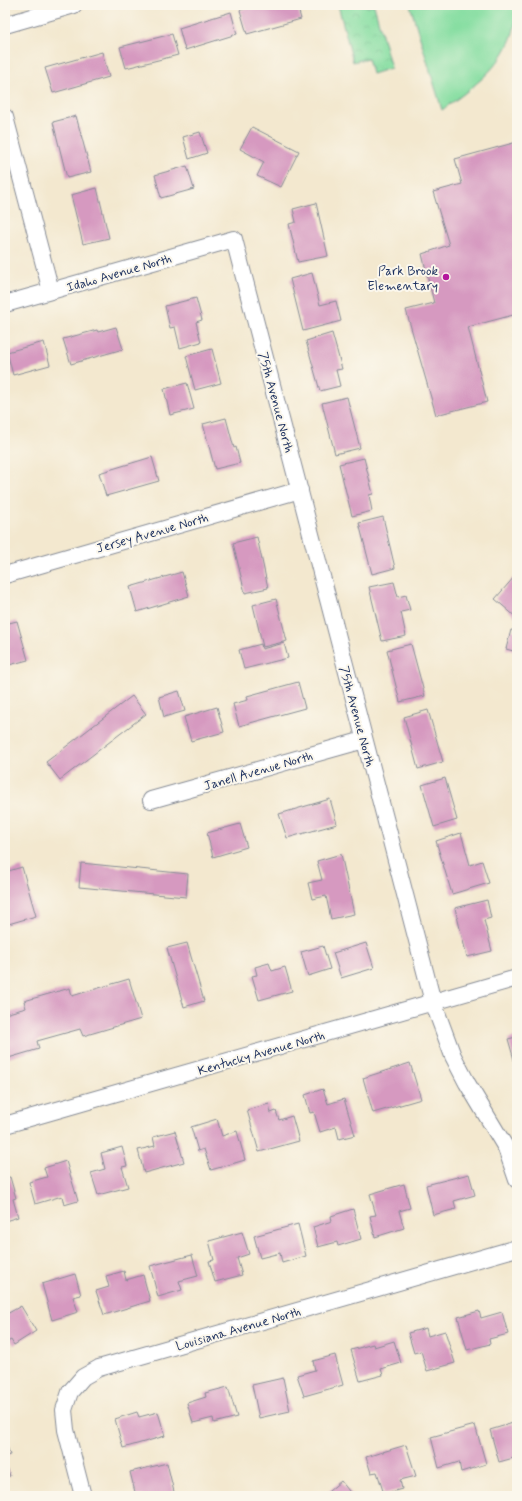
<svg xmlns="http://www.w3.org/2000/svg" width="522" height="1501" font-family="Mynerve,sans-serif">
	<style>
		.park { fill: url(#park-crowns); stroke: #518680 }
		.pitch { fill: #87dea2; stroke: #518680 }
		.building { fill: #d699c0 }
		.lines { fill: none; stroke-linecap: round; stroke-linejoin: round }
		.minor-casing { stroke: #878c96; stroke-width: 18 }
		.minor { stroke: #fff; stroke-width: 16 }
		.poi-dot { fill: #b5179e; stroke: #fbf7ec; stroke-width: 1.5 }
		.labels { text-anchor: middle; stroke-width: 4; stroke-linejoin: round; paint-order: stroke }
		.poi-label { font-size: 13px; fill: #1b2f5e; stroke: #fbf7ec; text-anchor: end }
		.street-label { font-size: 13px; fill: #1b2f5e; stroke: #fbf7ec }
	</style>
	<defs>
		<pattern id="park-crowns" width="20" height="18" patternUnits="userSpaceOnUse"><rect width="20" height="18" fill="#87dea2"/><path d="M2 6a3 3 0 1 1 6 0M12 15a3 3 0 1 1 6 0" fill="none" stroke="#74bf8e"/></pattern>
	</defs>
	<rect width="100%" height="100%" fill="#fbf7ec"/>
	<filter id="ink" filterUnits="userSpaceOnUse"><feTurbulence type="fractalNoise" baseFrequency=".025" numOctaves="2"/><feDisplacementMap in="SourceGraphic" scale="8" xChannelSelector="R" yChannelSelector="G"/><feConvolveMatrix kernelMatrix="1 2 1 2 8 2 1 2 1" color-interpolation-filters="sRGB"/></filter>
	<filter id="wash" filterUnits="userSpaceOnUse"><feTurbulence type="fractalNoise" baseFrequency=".012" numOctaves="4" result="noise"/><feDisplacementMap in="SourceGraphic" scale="16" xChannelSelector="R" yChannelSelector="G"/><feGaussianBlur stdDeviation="0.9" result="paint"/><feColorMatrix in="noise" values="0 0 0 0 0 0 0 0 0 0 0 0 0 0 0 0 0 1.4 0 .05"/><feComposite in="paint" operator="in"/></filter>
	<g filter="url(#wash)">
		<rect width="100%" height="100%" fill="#f3e8cf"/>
		<path class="park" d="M 338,5 L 366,5 L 367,7 L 374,5 L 391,68 L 372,74 L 368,58 L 353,62 Z"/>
		<path class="pitch" d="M 410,5 L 517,5 C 517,57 480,82 442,110 Z"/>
		<g id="blocks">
			<path class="building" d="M 258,5 L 297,5 L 301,19 L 247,34 L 240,10 Z
				M 231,12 L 237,34 L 185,50 L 179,28 Z
				M 172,34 L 178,55 L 126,68 L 120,47 Z
				M 102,52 L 109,77 L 53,93 L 45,68 Z
				M 76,116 L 91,172 L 67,178 L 53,122 Z
				M 252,127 L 299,151 L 281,187 L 257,176 L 264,162 L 240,149 Z
				M 200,132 L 207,153 L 189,159 L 183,137 Z
				M 517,142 L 517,314 L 468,327 L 487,402 L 436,415 L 406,310 L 434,303 L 422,254 L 449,245 L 433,192 L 462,184 L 455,159 Z
				M 187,166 L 194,189 L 161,198 L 155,175 Z
				M 97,188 L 109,238 L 83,244 L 71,195 Z
				M 316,203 L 328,256 L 298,262 L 289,224 L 296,222 L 293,209 Z
				M 312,273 L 320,305 L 336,301 L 341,321 L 303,331 L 290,279 Z
				M 196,298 L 202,320 L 196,322 L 201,342 L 180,348 L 175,327 L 170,328 L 165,306 Z
				M 116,327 L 123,349 L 71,364 L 63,339 L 97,330 L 98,332 Z
				M 332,333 L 342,369 L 336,370 L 340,386 L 320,391 L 306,341 Z
				M 44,342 L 50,365 L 13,375 L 7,352 Z
				M 212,349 L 221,383 L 195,390 L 186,356 Z
				M 187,383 L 194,409 L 170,415 L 164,389 Z
				M 347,397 L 360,448 L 335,454 L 322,403 Z
				M 226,418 L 234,448 L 236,447 L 240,463 L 215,469 L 203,424 Z
				M 152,457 L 159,481 L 106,496 L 99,473 Z
				M 364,458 L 373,494 L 369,495 L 372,511 L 352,516 L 339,464 Z
				M 383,517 L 395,568 L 372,574 L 359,523 Z
				M 257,537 L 268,588 L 245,593 L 233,543 Z
				M 182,572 L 189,596 L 137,612 L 130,587 Z
				M 515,576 L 517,577 L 517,618 L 495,599 Z
				M 394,582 L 398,597 L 406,595 L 410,610 L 401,612 L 406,636 L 382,641 L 369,587 Z
				M 276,599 L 287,641 L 263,647 L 253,605 Z
				M 17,621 L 28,660 L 5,666 L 5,624 Z
				M 511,630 L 517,631 L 517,652 L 506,649 Z
				M 284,643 L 288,658 L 244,669 L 239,650 L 261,644 L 262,649 Z
				M 411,644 L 425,696 L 400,702 L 387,650 Z
				M 298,682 L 305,708 L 239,726 L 233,704 L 248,700 L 247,696 Z
				M 179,691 L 185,711 L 164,717 L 159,697 Z
				M 132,696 L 146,714 L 60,780 L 46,762 Z
				M 217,707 L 224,732 L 191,741 L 184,717 Z
				M 428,710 L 443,762 L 418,769 L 404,717 Z
				M 445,778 L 457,820 L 434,827 L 422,785 Z
				M 330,799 L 337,824 L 287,838 L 279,814 Z
				M 240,824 L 247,847 L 213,857 L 207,833 Z
				M 461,833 L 470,865 L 482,861 L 489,883 L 452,894 L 436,841 Z
				M 341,854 L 354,914 L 331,919 L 326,896 L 312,899 L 308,883 L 322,880 L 317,861 Z
				M 81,863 L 188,874 L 186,897 L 79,887 Z
				M 22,867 L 36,916 L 5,925 L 5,872 Z
				M 487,900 L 491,918 L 484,920 L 492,951 L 467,957 L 455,908 Z
				M 187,943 L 204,1001 L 184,1007 L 167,948 Z
				M 366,943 L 374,968 L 341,978 L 333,953 Z
				M 323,946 L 330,969 L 308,976 L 301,952 Z
				M 269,963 L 272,971 L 285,967 L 292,991 L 259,1000 L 252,976 L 257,975 L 255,967 Z
				M 129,979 L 141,1019 L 83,1036 L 80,1029 L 37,1041 L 39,1049 L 5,1059 L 5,1014 L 26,1008 L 24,1001 L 70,988 L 72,996 Z
				M 517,1033 L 517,1070 L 508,1039 L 516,1037 L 515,1034 Z
				M 410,1063 L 421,1099 L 373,1113 L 363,1078 Z
				M 323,1089 L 328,1104 L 344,1099 L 355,1135 L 339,1139 L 336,1127 L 320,1132 L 314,1112 L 310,1113 L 305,1095 Z
				M 269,1104 L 271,1113 L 276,1111 L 279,1120 L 292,1116 L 299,1141 L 259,1152 L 247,1110 Z
				M 217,1119 L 222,1136 L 237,1131 L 245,1160 L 211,1170 L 204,1149 L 198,1151 L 191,1127 Z
				M 175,1131 L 184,1162 L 144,1173 L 138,1150 L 155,1146 L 153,1137 Z
				M 122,1147 L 127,1166 L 122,1167 L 128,1187 L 98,1195 L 91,1173 L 105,1169 L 101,1153 Z
				M 66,1161 L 78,1201 L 64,1205 L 62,1196 L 35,1204 L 29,1182 L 47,1177 L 44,1168 Z
				M 469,1174 L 475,1195 L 454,1201 L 456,1209 L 433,1215 L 426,1185 Z
				M 10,1177 L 16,1198 L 13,1199 L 18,1217 L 5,1221 L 5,1178 Z
				M 404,1184 L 410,1208 L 399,1211 L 404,1228 L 375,1237 L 370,1216 L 376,1215 L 370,1194 Z
				M 353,1209 L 361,1239 L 338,1246 L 337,1242 L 318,1247 L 313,1227 L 332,1221 L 331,1216 Z
				M 298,1224 L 306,1256 L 282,1263 L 280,1253 L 260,1258 L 254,1236 Z
				M 242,1232 L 249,1254 L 237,1258 L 242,1275 L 215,1282 L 209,1261 L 214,1260 L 209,1241 Z
				M 192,1255 L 198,1276 L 179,1281 L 182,1290 L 158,1297 L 150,1266 Z
				M 124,1271 L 126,1280 L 143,1275 L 150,1301 L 104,1315 L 96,1291 L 109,1287 L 106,1276 Z
				M 75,1274 L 81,1295 L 73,1297 L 78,1312 L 52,1320 L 42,1284 Z
				M 21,1306 L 36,1331 L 14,1345 L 11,1340 L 5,1343 L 5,1315 Z
				M 479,1311 L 481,1318 L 502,1312 L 508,1334 L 489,1339 L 490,1344 L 467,1350 L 458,1317 Z
				M 426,1328 L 428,1336 L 445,1331 L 455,1363 L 427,1371 L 421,1351 L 414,1353 L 408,1333 Z
				M 394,1341 L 401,1363 L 381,1369 L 383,1375 L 360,1381 L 351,1350 L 373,1344 L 374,1347 Z
				M 335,1355 L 343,1385 L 304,1396 L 297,1375 L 315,1370 L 313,1361 Z
				M 283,1378 L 290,1411 L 259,1418 L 252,1385 Z
				M 228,1387 L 237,1417 L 214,1423 L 213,1418 L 193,1423 L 187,1403 L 206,1397 L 205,1393 Z
				M 137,1412 L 139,1417 L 158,1412 L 165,1436 L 123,1448 L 115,1419 Z
				M 513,1423 L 515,1430 L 517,1429 L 517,1457 L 499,1462 L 490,1430 Z
				M 475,1425 L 486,1464 L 461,1472 L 459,1462 L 439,1468 L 431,1437 Z
				M 5,1440 L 10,1455 L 5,1456 Z
				M 406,1445 L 416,1476 L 400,1480 L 402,1489 L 384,1494 L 377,1472 L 371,1473 L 366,1457 Z
				M 5,1461 L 10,1476 L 5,1477 Z
				M 167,1463 L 175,1496 L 136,1496 L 130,1472 Z
				M 341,1481 L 353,1496 L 323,1496 Z"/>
		</g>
	</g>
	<g filter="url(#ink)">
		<use href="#blocks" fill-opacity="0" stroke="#878c96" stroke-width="1"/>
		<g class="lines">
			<defs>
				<path id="minor" d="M 5,25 L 74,5
					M 5,117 L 51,291
					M 5,304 L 234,239 L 433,1002 L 453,1056 L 467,1083 L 506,1148 L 517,1180
					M 5,575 L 300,490
					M 151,800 L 364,740
					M 5,1125 L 517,978
					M 83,1496 L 66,1430 L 64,1410 L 70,1392 L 83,1377 L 99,1368 L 517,1248"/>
			</defs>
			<use href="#minor" class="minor-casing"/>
			<use href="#minor" class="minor"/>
		</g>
	</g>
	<circle class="poi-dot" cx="446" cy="277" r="4"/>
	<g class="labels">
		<g class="poi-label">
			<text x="438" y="275">Park Brook<tspan x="438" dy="15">Elementary</tspan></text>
		</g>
		<g class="street-label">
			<text transform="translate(119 272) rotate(-16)" y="5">Idaho Avenue North</text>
			<text transform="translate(277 402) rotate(75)" y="5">75th Avenue North</text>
			<text transform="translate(152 532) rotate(-16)" y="5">Jersey Avenue North</text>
			<text transform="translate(358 716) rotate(75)" y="5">75th Avenue North</text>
			<text transform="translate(258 770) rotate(-16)" y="5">Janell Avenue North</text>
			<text transform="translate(261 1052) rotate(-16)" y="5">Kentucky Avenue North</text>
			<text transform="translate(238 1328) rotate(-16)" y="5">Louisiana Avenue North</text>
		</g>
	</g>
	<rect width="522" height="1501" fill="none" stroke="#fbf7ec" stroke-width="20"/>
</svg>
